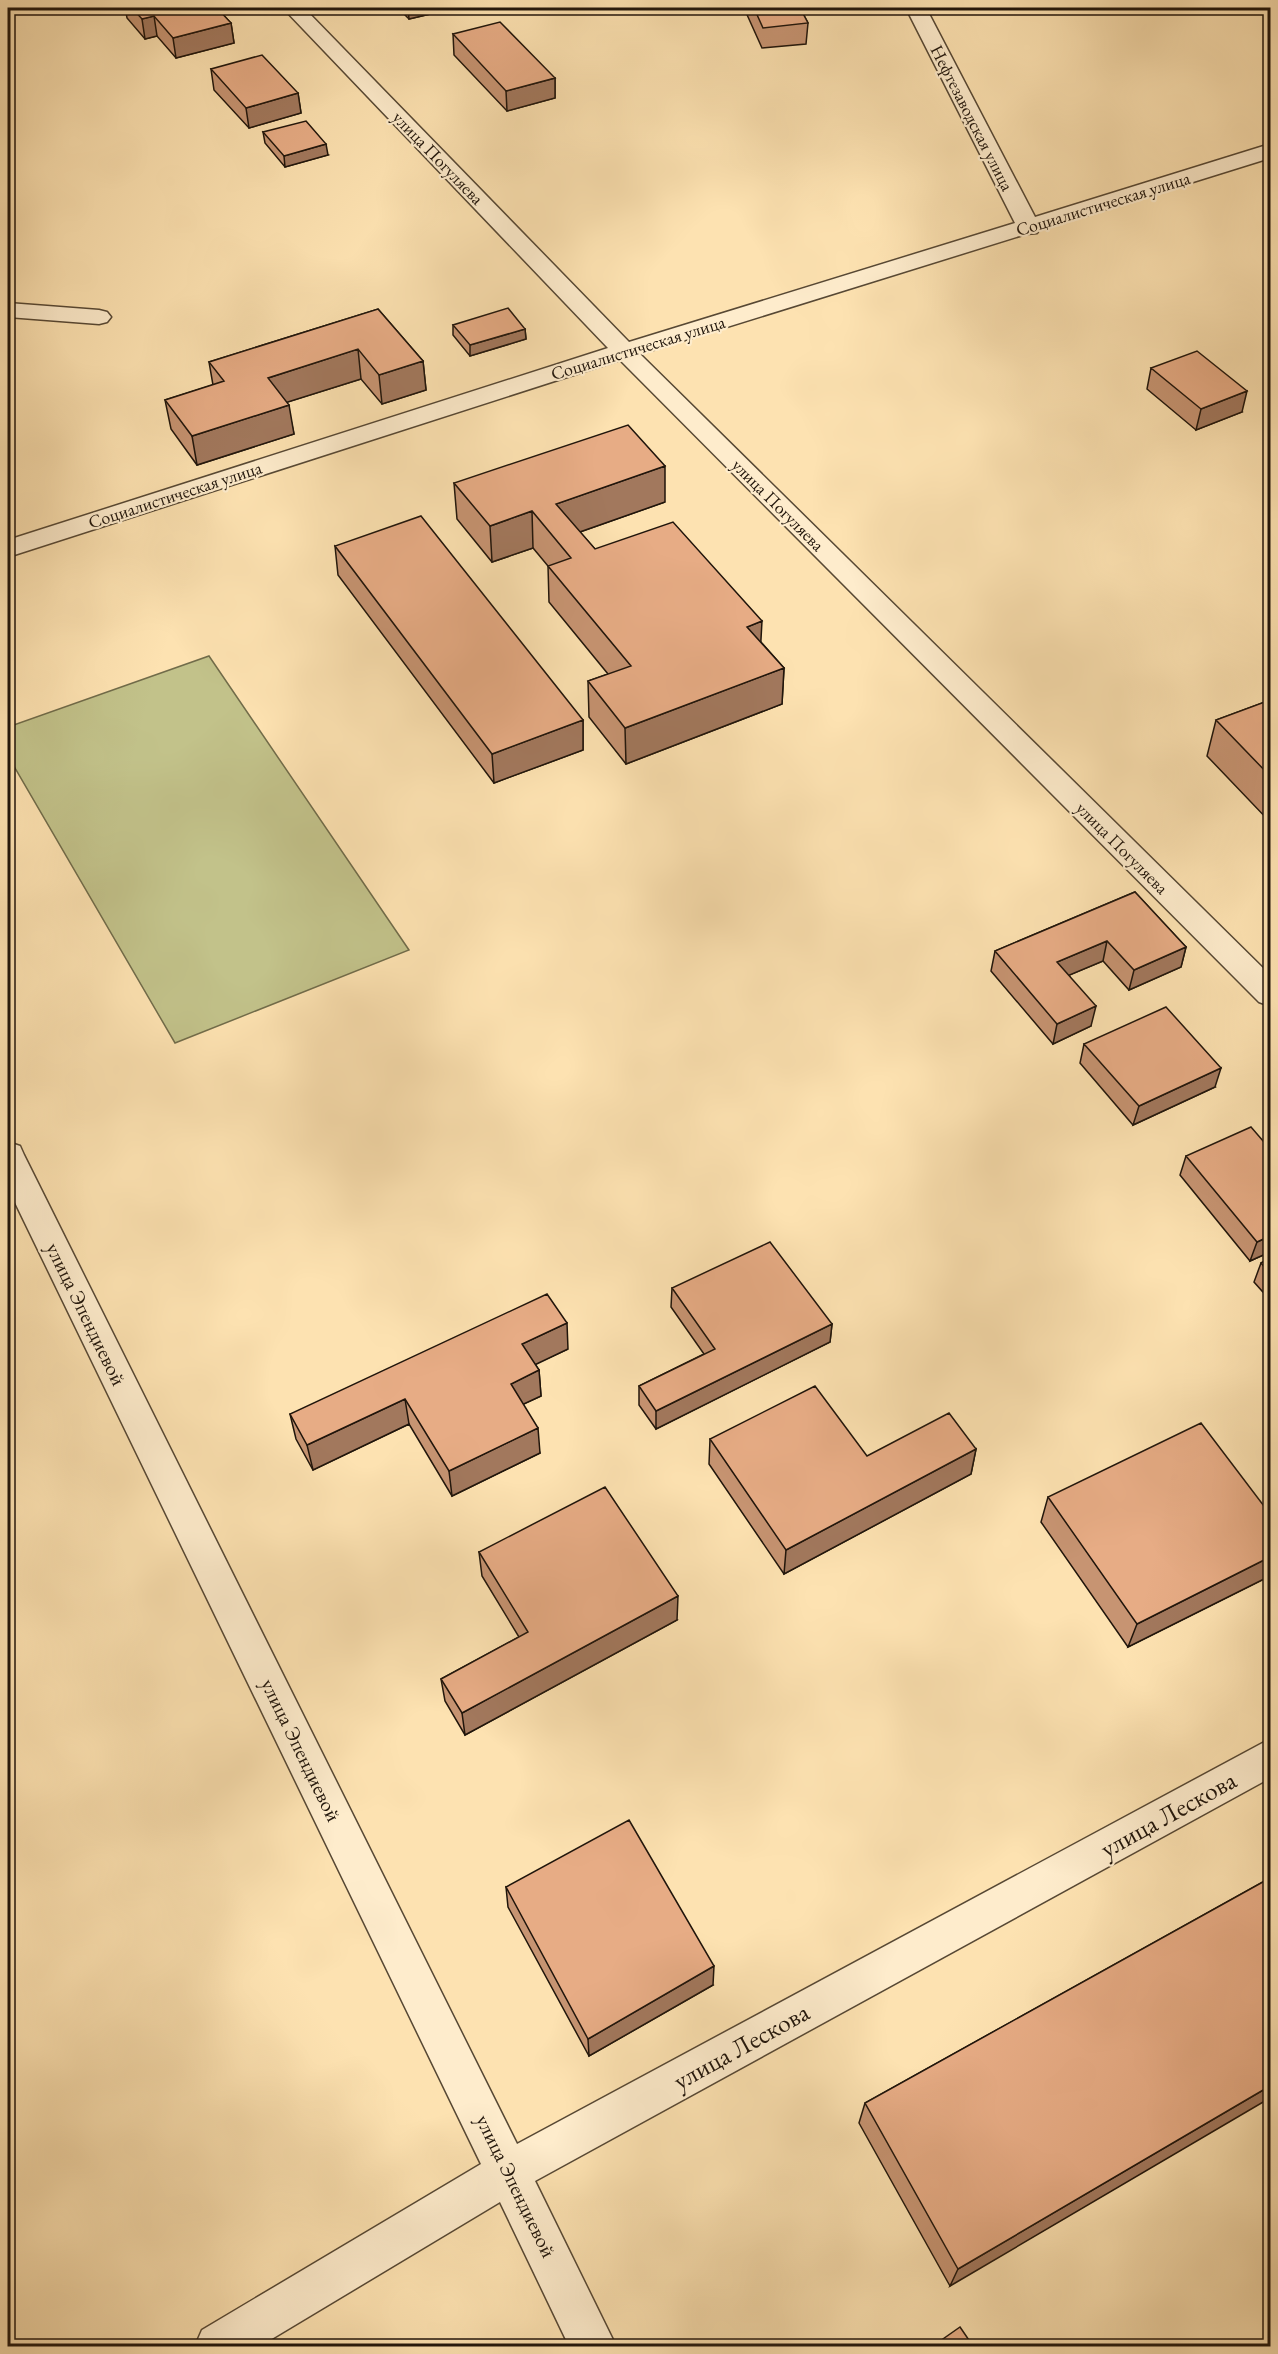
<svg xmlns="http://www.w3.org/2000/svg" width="1278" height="2354" font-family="'EB Garamond',serif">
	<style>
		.green { fill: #c2c28a; stroke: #716c4a; stroke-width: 1.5 }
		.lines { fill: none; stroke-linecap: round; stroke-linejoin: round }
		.minor-casing { stroke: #574834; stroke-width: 3 }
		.minor { fill: #feeccc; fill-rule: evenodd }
		.wall { fill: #c79472; stroke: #20150b; stroke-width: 1.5 }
		.shaded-wall { fill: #a2785d; stroke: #20150b; stroke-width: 1.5 }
		.building { fill: #e7ac85; stroke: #20150b; stroke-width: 1.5 }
		.labels { text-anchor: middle; stroke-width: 4.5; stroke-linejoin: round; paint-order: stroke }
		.far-street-label { font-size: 18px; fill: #20150b; stroke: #feeccc }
		.street-label { font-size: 21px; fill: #20150b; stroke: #feeccc }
		.near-street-label { font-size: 26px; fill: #20150b; stroke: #feeccc }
	</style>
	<rect width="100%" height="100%" fill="#fde2b1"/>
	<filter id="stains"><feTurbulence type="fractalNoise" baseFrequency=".00333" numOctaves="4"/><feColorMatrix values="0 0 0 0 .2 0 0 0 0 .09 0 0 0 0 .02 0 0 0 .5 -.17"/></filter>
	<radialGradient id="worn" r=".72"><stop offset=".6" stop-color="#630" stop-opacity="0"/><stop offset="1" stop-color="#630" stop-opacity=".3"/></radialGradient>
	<path class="green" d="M 209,656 L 409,950 L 175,1043 L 8,756 L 8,727 Z"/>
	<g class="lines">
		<defs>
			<path id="minor" d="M 283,8 L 304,8 L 629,342 L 1015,223 L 906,8 L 926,8 L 1035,217 L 1270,144 L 1270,158 L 1039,230 L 1037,233 L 1026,234 L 640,354 L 1270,975 L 1270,1006 L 1259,1002 L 620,360 L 8,557 L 8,540 L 608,348 Z
				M 8,303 L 99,310 L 107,312 L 111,317 L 107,322 L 99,324 L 8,317 Z
				M 8,1142 L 20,1146 L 24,1155 L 517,2144 L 1270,1739 L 1270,1778 L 535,2181 L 616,2346 L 569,2346 L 500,2202 L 260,2346 L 195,2346 L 202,2330 L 481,2164 L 8,1188 Z"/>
		</defs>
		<use href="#minor" class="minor-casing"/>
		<use href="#minor" class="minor"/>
	</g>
	<path class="wall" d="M 125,8 L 217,8 L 231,23 L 234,43 L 176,58 L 157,36 L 145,39 L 127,18 Z
		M 398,8 L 456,8 L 409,19 Z
		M 744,8 L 800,8 L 808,23 L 806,44 L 762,48 Z
		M 453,34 L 555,78 L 555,98 L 507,111 L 454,55 Z
		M 211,69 L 298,93 L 301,113 L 249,128 L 214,90 Z
		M 263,132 L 328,155 L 285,167 L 265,143 Z
		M 378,309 L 423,361 L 426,390 L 382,404 L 361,379 L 287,402 L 294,434 L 197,465 L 171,429 L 165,400 L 213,385 L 209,362 Z
		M 453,325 L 525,329 L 526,339 L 470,356 L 453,335 Z
		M 1151,368 L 1242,412 L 1196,430 L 1147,389 Z
		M 454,483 L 665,502 L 580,532 L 595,549 L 761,642 L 784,668 L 782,704 L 626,764 L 589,717 L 588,681 L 608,674 L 549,602 L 548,566 L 533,548 L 492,562 L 457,519 Z
		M 335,546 L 583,720 L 583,750 L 494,783 L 338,575 Z
		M 1270,700 L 1270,822 L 1207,756 L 1216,720 Z
		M 1135,892 L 1186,947 L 1181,967 L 1129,990 L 1103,961 L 1069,975 L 1091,1026 L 1053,1044 L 991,971 L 995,951 Z
		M 1084,1044 L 1215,1087 L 1133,1125 L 1080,1063 Z
		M 1270,1149 L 1270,1252 L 1250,1261 L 1180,1175 L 1186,1156 Z
		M 1270,1258 L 1270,1300 L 1254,1282 L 1261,1263 Z
		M 672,1288 L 832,1324 L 830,1342 L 656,1429 L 639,1405 L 639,1386 L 704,1354 L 671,1307 Z
		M 568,1349 L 535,1364 L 539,1370 L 541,1396 L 523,1404 L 540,1453 L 452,1496 L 409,1424 L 313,1470 L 296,1439 L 290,1414 Z
		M 710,1439 L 867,1456 L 976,1449 L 971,1474 L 784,1574 L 709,1464 Z
		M 1048,1497 L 1270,1514 L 1270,1576 L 1128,1647 L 1041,1522 Z
		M 479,1552 L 677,1620 L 465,1735 L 445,1701 L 441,1679 L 519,1637 L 482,1576 Z
		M 1270,1878 L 950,2286 L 859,2123 L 865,2103 Z
		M 506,1887 L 713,1985 L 589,2056 L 508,1907 Z"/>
	<path class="shaded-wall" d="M 408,8 L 456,8 L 409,19 Z
		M 154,16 L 157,36 L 145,39 L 142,19 Z
		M 231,23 L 234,43 L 176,58 L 173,38 Z
		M 555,78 L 555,98 L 507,111 L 506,91 Z
		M 298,93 L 301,113 L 249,128 L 246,108 Z
		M 326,144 L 328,155 L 285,167 L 284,156 Z
		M 525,329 L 526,339 L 470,356 L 470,345 Z
		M 358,349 L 361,379 L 272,407 L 268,378 Z
		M 423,361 L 426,390 L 382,404 L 379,375 Z
		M 1247,391 L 1242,412 L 1196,430 L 1201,409 Z
		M 289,405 L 294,434 L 197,465 L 192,436 Z
		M 665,466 L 665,502 L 557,540 L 556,504 Z
		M 532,511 L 533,548 L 492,562 L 490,526 Z
		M 762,621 L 760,657 L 747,627 Z
		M 784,668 L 782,704 L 626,764 L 625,728 Z
		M 583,720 L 583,750 L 494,783 L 492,754 Z
		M 1107,941 L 1103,961 L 1053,982 L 1057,962 Z
		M 1186,947 L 1181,967 L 1129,990 L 1134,970 Z
		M 1096,1006 L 1091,1026 L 1053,1044 L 1057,1024 Z
		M 1221,1068 L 1215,1087 L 1133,1125 L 1139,1106 Z
		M 1270,1236 L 1270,1252 L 1250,1261 L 1257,1242 Z
		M 567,1323 L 568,1349 L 524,1370 L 522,1344 Z
		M 832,1324 L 830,1342 L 656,1429 L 656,1411 Z
		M 539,1370 L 541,1396 L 513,1409 L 511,1384 Z
		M 405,1399 L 409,1424 L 313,1470 L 307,1445 Z
		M 538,1428 L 540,1453 L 452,1496 L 449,1471 Z
		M 976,1449 L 971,1474 L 784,1574 L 786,1550 Z
		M 1270,1557 L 1270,1576 L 1128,1647 L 1137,1624 Z
		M 678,1596 L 677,1620 L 465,1735 L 462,1713 Z
		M 714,1966 L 713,1985 L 589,2056 L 588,2039 Z
		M 1270,2086 L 1270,2098 L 950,2286 L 958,2269 Z"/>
	<path class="building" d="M 132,8 L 217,8 L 231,23 L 173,38 L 154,16 L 142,19 Z
		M 754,8 L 800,8 L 808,23 L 763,28 Z
		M 500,22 L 555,78 L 506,91 L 453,34 Z
		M 262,55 L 298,93 L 246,108 L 211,69 Z
		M 306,121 L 326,144 L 284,156 L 263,132 Z
		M 508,308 L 525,329 L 470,345 L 453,325 Z
		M 378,309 L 423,361 L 379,375 L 358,349 L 268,378 L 289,405 L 192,436 L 165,400 L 224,381 L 209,362 Z
		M 1197,351 L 1247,391 L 1201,409 L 1151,368 Z
		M 628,425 L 665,466 L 556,504 L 595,549 L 673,522 L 762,621 L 747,627 L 784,668 L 625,728 L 588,681 L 631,666 L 548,566 L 571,558 L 532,511 L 490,526 L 454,483 Z
		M 421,516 L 583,720 L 492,754 L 335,546 Z
		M 1270,700 L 1270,776 L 1216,720 Z
		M 1135,892 L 1186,947 L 1134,970 L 1107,941 L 1057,962 L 1096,1006 L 1057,1024 L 995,951 Z
		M 1166,1007 L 1221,1068 L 1139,1106 L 1084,1044 Z
		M 1251,1127 L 1270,1149 L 1270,1236 L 1257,1242 L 1186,1156 Z
		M 770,1242 L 832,1324 L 656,1411 L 639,1386 L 715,1349 L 672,1288 Z
		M 1270,1258 L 1270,1274 L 1261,1263 Z
		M 547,1294 L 567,1323 L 522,1344 L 539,1370 L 511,1384 L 538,1428 L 449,1471 L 405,1399 L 307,1445 L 290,1414 Z
		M 815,1386 L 867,1456 L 949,1413 L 976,1449 L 786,1550 L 710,1439 Z
		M 1201,1423 L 1270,1514 L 1270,1557 L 1137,1624 L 1048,1497 Z
		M 605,1487 L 678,1596 L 462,1713 L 441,1679 L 528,1632 L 479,1552 Z
		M 629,1820 L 714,1966 L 588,2039 L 506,1887 Z
		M 1270,1878 L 1270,2086 L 958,2269 L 865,2103 Z
		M 960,2327 L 973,2346 L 933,2346 Z"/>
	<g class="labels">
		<g class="far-street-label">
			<text transform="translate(972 118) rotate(63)" y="6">Нефтезаводская улица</text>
			<text transform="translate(438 158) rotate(46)" y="6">улица Погуляева</text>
			<text transform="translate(1103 204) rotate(-17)" y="6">Социалистическая улица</text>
			<text transform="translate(638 348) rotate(-17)" y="6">Социалистическая улица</text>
			<text transform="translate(175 495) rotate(-18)" y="6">Социалистическая улица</text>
			<text transform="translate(778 505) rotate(45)" y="6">улица Погуляева</text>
			<text transform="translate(1122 848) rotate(45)" y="6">улица Погуляева</text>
		</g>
		<g class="street-label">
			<text transform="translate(86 1314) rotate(64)" y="7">улица Эпендиевой</text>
			<text transform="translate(301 1750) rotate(64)" y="7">улица Эпендиевой</text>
			<text transform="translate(516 2186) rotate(64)" y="7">улица Эпендиевой</text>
		</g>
		<g class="near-street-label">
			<text transform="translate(1168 1814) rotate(-29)" y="9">улица Лескова</text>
			<text transform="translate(741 2046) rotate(-29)" y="9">улица Лескова</text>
		</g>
	</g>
	<rect width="1278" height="2354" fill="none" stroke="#fde2b1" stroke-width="30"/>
	<rect x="9" y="9" width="1260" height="2336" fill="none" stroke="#20150b" stroke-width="3"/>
	<rect x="15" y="15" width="1248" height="2324" fill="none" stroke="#20150b" stroke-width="1.5"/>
	<rect width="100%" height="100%" filter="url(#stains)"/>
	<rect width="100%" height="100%" fill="url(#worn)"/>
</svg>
